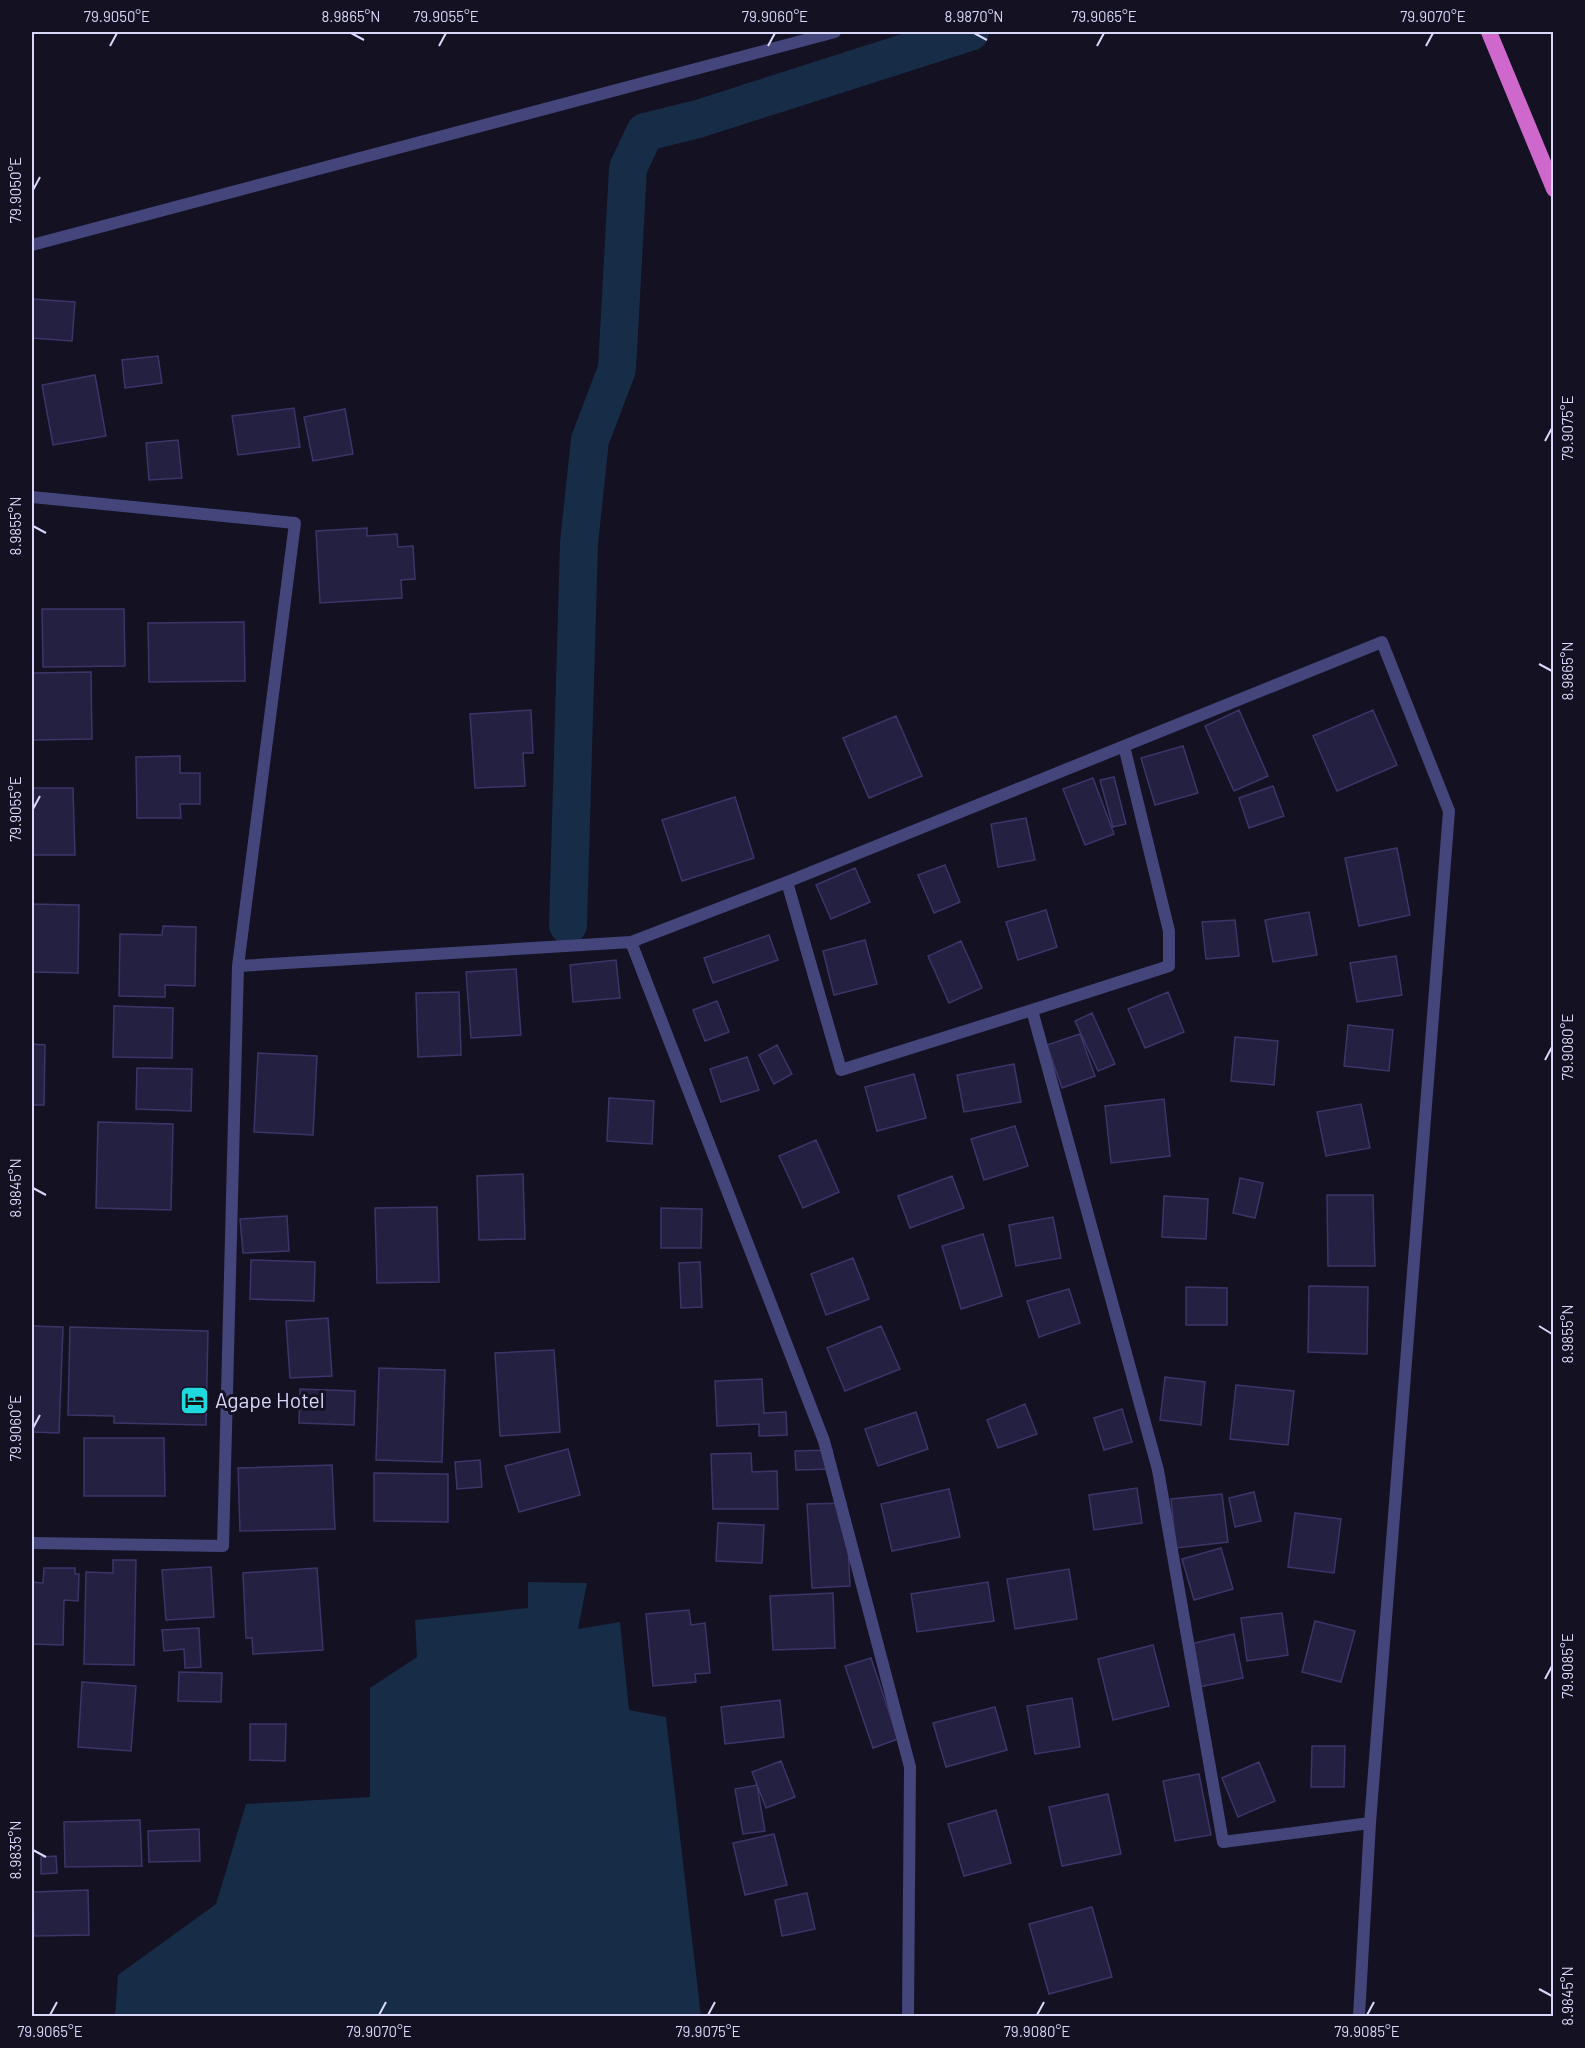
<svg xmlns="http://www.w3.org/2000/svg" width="1585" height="2048" font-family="Barlow,sans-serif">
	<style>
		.water { fill: #172c46 }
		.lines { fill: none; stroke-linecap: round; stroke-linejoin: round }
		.canal { stroke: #172c46; stroke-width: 38 }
		.building { fill: #242041; stroke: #3c3569; stroke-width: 1.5 }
		.minor { stroke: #43457b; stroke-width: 12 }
		.tertiary { stroke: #43457b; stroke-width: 12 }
		.trunk { stroke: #ce68cc; stroke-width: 16 }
		.ticks { fill: none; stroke: #d9d8fa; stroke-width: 2 }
		.labels { text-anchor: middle; stroke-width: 6; stroke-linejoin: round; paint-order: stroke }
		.poi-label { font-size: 21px; fill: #d9d8fa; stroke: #131122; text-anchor: start }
		.neatline { fill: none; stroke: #d9d8fa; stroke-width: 2 }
		.ticks-label { font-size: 15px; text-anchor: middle; fill: #d9d8fa }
	</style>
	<rect width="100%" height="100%" fill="#131122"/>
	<path class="water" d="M 528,1582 L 587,1583 L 578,1629 L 620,1622 L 629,1710 L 666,1717 L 701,2016 L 115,2016 L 118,1975 L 216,1904 L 246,1804 L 370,1797 L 370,1688 L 417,1657 L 415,1620 L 528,1608 Z"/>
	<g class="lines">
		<path class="canal" d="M 568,925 L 579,543 L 590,440 L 617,369 L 628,168 L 645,132 L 698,119 L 970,32"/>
	</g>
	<path class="building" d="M 32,299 L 75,302 L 72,341 L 32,338 Z
		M 158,356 L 162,383 L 125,388 L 122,360 Z
		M 95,375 L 106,436 L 53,445 L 42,385 Z
		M 294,408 L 300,447 L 238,455 L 232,416 Z
		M 345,409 L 353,454 L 313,461 L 304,417 Z
		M 178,440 L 182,478 L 149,480 L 146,443 Z
		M 367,528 L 367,536 L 397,534 L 398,547 L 413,546 L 415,579 L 401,580 L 402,598 L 320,603 L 316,531 Z
		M 42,609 L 124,609 L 125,666 L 43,667 Z
		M 244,622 L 245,681 L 149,682 L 148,623 Z
		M 91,672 L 92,739 L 32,740 L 32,673 Z
		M 531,710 L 533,753 L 523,753 L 525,786 L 475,788 L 470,714 Z
		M 1239,710 L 1268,776 L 1234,791 L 1205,726 Z
		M 1373,710 L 1397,765 L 1337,791 L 1313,736 Z
		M 896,716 L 922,776 L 869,798 L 843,738 Z
		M 1183,746 L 1198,793 L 1155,805 L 1141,758 Z
		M 180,756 L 180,773 L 200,773 L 200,804 L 180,804 L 181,818 L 137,818 L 136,757 Z
		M 1114,777 L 1126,824 L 1113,827 L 1100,780 Z
		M 1093,778 L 1114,834 L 1085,845 L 1063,789 Z
		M 1273,786 L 1284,816 L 1249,828 L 1239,798 Z
		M 32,788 L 73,788 L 75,855 L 32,855 Z
		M 735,797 L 754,858 L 682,881 L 662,820 Z
		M 1026,818 L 1035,860 L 998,867 L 991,824 Z
		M 1397,848 L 1410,915 L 1359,926 L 1345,858 Z
		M 945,865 L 960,902 L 934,913 L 918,875 Z
		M 855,868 L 870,902 L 831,919 L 816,885 Z
		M 32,904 L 79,905 L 78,973 L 32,972 Z
		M 1046,910 L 1057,947 L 1018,960 L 1006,922 Z
		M 1309,912 L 1317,955 L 1273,962 L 1265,920 Z
		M 1235,920 L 1239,956 L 1206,959 L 1202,922 Z
		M 163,926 L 196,927 L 195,986 L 165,985 L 165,997 L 119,996 L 120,934 L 162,935 Z
		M 769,935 L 778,960 L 713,983 L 704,958 Z
		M 865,940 L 877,984 L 834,995 L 823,951 Z
		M 961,941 L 982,988 L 949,1003 L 928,956 Z
		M 1396,956 L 1402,995 L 1357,1002 L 1350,963 Z
		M 616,960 L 620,998 L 573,1002 L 570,965 Z
		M 516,969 L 521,1035 L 471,1038 L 466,972 Z
		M 459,992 L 461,1055 L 418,1057 L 416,993 Z
		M 1168,992 L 1184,1032 L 1145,1048 L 1128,1009 Z
		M 717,1001 L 729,1032 L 705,1041 L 693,1010 Z
		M 114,1006 L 173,1008 L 172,1058 L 113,1057 Z
		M 1092,1013 L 1115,1064 L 1098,1071 L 1075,1021 Z
		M 1348,1025 L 1393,1030 L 1389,1071 L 1344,1066 Z
		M 1080,1034 L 1095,1076 L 1062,1088 L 1047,1045 Z
		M 1235,1037 L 1278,1041 L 1274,1085 L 1231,1081 Z
		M 32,1044 L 45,1045 L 44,1105 L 32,1105 Z
		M 777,1045 L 792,1074 L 774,1084 L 759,1055 Z
		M 258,1053 L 317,1056 L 313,1135 L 254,1132 Z
		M 747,1057 L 759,1090 L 721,1102 L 710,1069 Z
		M 1014,1064 L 1021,1102 L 964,1112 L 957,1075 Z
		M 137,1068 L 192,1069 L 191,1111 L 136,1109 Z
		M 914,1074 L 926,1118 L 877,1131 L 865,1087 Z
		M 609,1098 L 654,1101 L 652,1144 L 607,1141 Z
		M 1164,1099 L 1170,1156 L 1111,1163 L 1105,1106 Z
		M 1361,1104 L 1370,1148 L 1326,1156 L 1317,1112 Z
		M 98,1122 L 173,1124 L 171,1210 L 96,1208 Z
		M 1015,1126 L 1028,1166 L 984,1180 L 971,1139 Z
		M 816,1140 L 839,1192 L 803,1208 L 779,1156 Z
		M 523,1174 L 525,1239 L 479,1240 L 477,1176 Z
		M 952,1176 L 964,1208 L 910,1228 L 898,1196 Z
		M 1240,1178 L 1263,1183 L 1255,1218 L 1233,1213 Z
		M 1327,1195 L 1373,1195 L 1375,1266 L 1328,1266 Z
		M 1164,1196 L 1208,1199 L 1206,1239 L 1162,1237 Z
		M 437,1207 L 439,1282 L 377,1283 L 375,1208 Z
		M 661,1208 L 702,1209 L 701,1248 L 661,1248 Z
		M 287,1216 L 289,1251 L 243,1253 L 240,1219 Z
		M 1053,1217 L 1061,1258 L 1016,1266 L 1009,1225 Z
		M 983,1234 L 1002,1296 L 961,1309 L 942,1246 Z
		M 853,1258 L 869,1299 L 826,1315 L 811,1274 Z
		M 251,1260 L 315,1262 L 314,1301 L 250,1299 Z
		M 700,1262 L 702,1307 L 681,1308 L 679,1263 Z
		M 1309,1286 L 1368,1287 L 1367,1354 L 1308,1352 Z
		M 1186,1287 L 1227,1288 L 1227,1325 L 1186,1325 Z
		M 1069,1289 L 1080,1323 L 1039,1337 L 1027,1301 Z
		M 328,1318 L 332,1376 L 290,1378 L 286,1321 Z
		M 32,1326 L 63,1327 L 59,1433 L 32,1432 Z
		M 881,1326 L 900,1369 L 845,1391 L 827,1348 Z
		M 70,1327 L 208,1331 L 206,1425 L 114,1423 L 114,1416 L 68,1415 Z
		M 554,1350 L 560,1432 L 500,1436 L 495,1353 Z
		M 379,1368 L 445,1370 L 442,1462 L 376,1460 Z
		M 1165,1377 L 1205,1382 L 1201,1425 L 1160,1420 Z
		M 762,1379 L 764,1413 L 786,1412 L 787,1435 L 759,1436 L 759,1424 L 717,1426 L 715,1381 Z
		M 1236,1385 L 1294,1391 L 1288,1445 L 1230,1439 Z
		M 300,1389 L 355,1391 L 354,1425 L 299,1423 Z
		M 1025,1404 L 1037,1434 L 998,1448 L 987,1420 Z
		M 1122,1409 L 1132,1442 L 1104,1450 L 1094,1418 Z
		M 916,1412 L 928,1449 L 878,1466 L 865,1429 Z
		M 84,1438 L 164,1438 L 165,1496 L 84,1496 Z
		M 568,1449 L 580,1495 L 519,1512 L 505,1466 Z
		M 832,1450 L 833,1469 L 796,1470 L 795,1451 Z
		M 751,1453 L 752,1472 L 777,1471 L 778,1509 L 713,1509 L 711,1454 Z
		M 480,1460 L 482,1487 L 457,1489 L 455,1462 Z
		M 332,1465 L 335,1529 L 240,1531 L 238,1468 Z
		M 374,1473 L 448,1474 L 448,1522 L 374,1521 Z
		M 1137,1488 L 1142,1523 L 1094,1530 L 1089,1495 Z
		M 949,1489 L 960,1537 L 892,1551 L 881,1504 Z
		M 1254,1492 L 1261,1521 L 1235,1527 L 1229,1498 Z
		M 1222,1494 L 1228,1542 L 1176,1548 L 1171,1499 Z
		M 846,1503 L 850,1586 L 812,1588 L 807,1504 Z
		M 1295,1513 L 1341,1519 L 1334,1573 L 1288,1567 Z
		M 718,1523 L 764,1525 L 762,1563 L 716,1561 Z
		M 1221,1548 L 1233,1589 L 1194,1600 L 1182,1559 Z
		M 113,1560 L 136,1560 L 134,1665 L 84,1664 L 86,1572 L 113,1573 Z
		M 211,1567 L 214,1617 L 166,1620 L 162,1570 Z
		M 44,1568 L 75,1568 L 75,1574 L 79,1574 L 78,1601 L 64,1600 L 63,1645 L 32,1644 L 32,1582 L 43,1583 Z
		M 317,1568 L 323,1650 L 253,1654 L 252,1638 L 246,1638 L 243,1573 Z
		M 1069,1569 L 1077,1619 L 1015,1629 L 1007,1579 Z
		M 988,1582 L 994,1621 L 917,1632 L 911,1594 Z
		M 833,1593 L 835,1648 L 773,1650 L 770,1596 Z
		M 689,1610 L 691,1625 L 705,1623 L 710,1673 L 695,1674 L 696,1682 L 653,1686 L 646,1614 Z
		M 1282,1613 L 1288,1655 L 1247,1661 L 1241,1618 Z
		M 1315,1621 L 1355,1631 L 1341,1682 L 1302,1672 Z
		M 199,1628 L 201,1667 L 185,1668 L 184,1649 L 164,1651 L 162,1630 Z
		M 1234,1634 L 1243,1678 L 1199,1687 L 1190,1644 Z
		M 1153,1645 L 1169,1706 L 1113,1720 L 1098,1659 Z
		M 871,1658 L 898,1739 L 873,1748 L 845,1666 Z
		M 179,1672 L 222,1673 L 221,1702 L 178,1701 Z
		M 82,1682 L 136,1686 L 131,1751 L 78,1747 Z
		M 1072,1698 L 1080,1747 L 1035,1754 L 1027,1706 Z
		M 780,1700 L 784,1737 L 725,1744 L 721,1707 Z
		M 995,1707 L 1007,1750 L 946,1767 L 933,1723 Z
		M 250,1724 L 286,1724 L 285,1761 L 250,1760 Z
		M 1312,1746 L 1345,1746 L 1344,1787 L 1311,1787 Z
		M 781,1761 L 795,1797 L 766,1808 L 752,1772 Z
		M 1259,1762 L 1275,1801 L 1238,1817 L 1222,1778 Z
		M 1199,1774 L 1211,1835 L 1175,1841 L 1163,1781 Z
		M 757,1785 L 765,1831 L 743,1834 L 735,1789 Z
		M 1108,1794 L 1121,1854 L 1062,1866 L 1049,1807 Z
		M 996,1810 L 1011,1863 L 964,1876 L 948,1824 Z
		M 140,1820 L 142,1866 L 65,1867 L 64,1822 Z
		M 199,1829 L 200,1861 L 149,1862 L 148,1831 Z
		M 774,1834 L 787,1885 L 745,1895 L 733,1843 Z
		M 56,1856 L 57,1873 L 41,1874 L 41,1857 Z
		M 88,1890 L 89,1935 L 34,1936 L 33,1892 Z
		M 807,1893 L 815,1929 L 782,1936 L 775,1900 Z
		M 1092,1907 L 1112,1977 L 1049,1994 L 1029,1924 Z"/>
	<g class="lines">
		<path class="minor" d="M 32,497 L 295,523 L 238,966
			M 787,882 L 1382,642 L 1449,811 L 1370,1823
			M 631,942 L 787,882 L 841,1070 L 1032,1010 L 1158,1470 L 1223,1842 L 1370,1823 L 1359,2016
			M 1032,1010 L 1169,966 L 1169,931 L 1124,746
			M 32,1543 L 223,1546 L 238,966 L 631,942 L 824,1441 L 910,1767 L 908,2016"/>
		<path class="tertiary" d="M 32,245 L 835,32"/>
		<path class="trunk" d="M 1489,32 L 1554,189"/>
	</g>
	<path class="ticks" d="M 351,33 L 364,40M 974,33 L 987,40M 110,46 L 117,33M 439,46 L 446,33M 768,46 L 775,33M 1097,46 L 1104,33M 1426,46 L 1433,33M 33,190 L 40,177M 1545,441 L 1552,428M 33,526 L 46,533M 1539,664 L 1552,671M 33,809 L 40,796M 1545,1060 L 1552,1047M 33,1188 L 46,1195M 1539,1326 L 1552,1334M 33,1428 L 40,1415M 1545,1679 L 1552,1666M 33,1850 L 46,1857M 1539,1989 L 1552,1996M 50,2015 L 57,2002M 379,2015 L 386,2002M 708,2015 L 715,2002M 1037,2015 L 1044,2002M 1367,2015 L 1374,2002"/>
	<defs>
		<symbol id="hotel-square" viewBox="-11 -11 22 22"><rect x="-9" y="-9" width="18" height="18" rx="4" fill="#1fd9de" stroke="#131122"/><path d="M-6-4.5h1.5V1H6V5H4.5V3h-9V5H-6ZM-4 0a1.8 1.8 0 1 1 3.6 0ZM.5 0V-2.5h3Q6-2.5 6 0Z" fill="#111"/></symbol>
	</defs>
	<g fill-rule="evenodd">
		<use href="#hotel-square" x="178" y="1384" width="33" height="33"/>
	</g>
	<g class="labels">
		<g class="poi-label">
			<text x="215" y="1408">Agape Hotel</text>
		</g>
	</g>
	<rect width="1585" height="2048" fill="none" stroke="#131122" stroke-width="66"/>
	<rect x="33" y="33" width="1519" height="1982" class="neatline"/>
	<g class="ticks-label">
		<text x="117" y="22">79.9050°E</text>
		<text x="351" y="22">8.9865°N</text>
		<text x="446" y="22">79.9055°E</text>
		<text x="775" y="22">79.9060°E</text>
		<text x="974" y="22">8.9870°N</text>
		<text x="1104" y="22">79.9065°E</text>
		<text x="1433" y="22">79.9070°E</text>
		<text transform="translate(16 190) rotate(-90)" y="5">79.9050°E</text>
		<text transform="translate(1568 428) rotate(-90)" y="5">79.9075°E</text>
		<text transform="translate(16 526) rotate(-90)" y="5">8.9855°N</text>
		<text transform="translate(1568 671) rotate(-90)" y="5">8.9865°N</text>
		<text transform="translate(16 809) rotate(-90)" y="5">79.9055°E</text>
		<text transform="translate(1568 1047) rotate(-90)" y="5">79.9080°E</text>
		<text transform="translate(16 1188) rotate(-90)" y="5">8.9845°N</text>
		<text transform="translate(1568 1334) rotate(-90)" y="5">8.9855°N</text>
		<text transform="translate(16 1428) rotate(-90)" y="5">79.9060°E</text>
		<text transform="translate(1568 1666) rotate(-90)" y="5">79.9085°E</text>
		<text transform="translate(16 1850) rotate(-90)" y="5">8.9835°N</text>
		<text transform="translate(1568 1996) rotate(-90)" y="5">8.9845°N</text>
		<text x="50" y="2037">79.9065°E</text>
		<text x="379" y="2037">79.9070°E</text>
		<text x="708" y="2037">79.9075°E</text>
		<text x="1037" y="2037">79.9080°E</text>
		<text x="1367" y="2037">79.9085°E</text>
	</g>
</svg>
